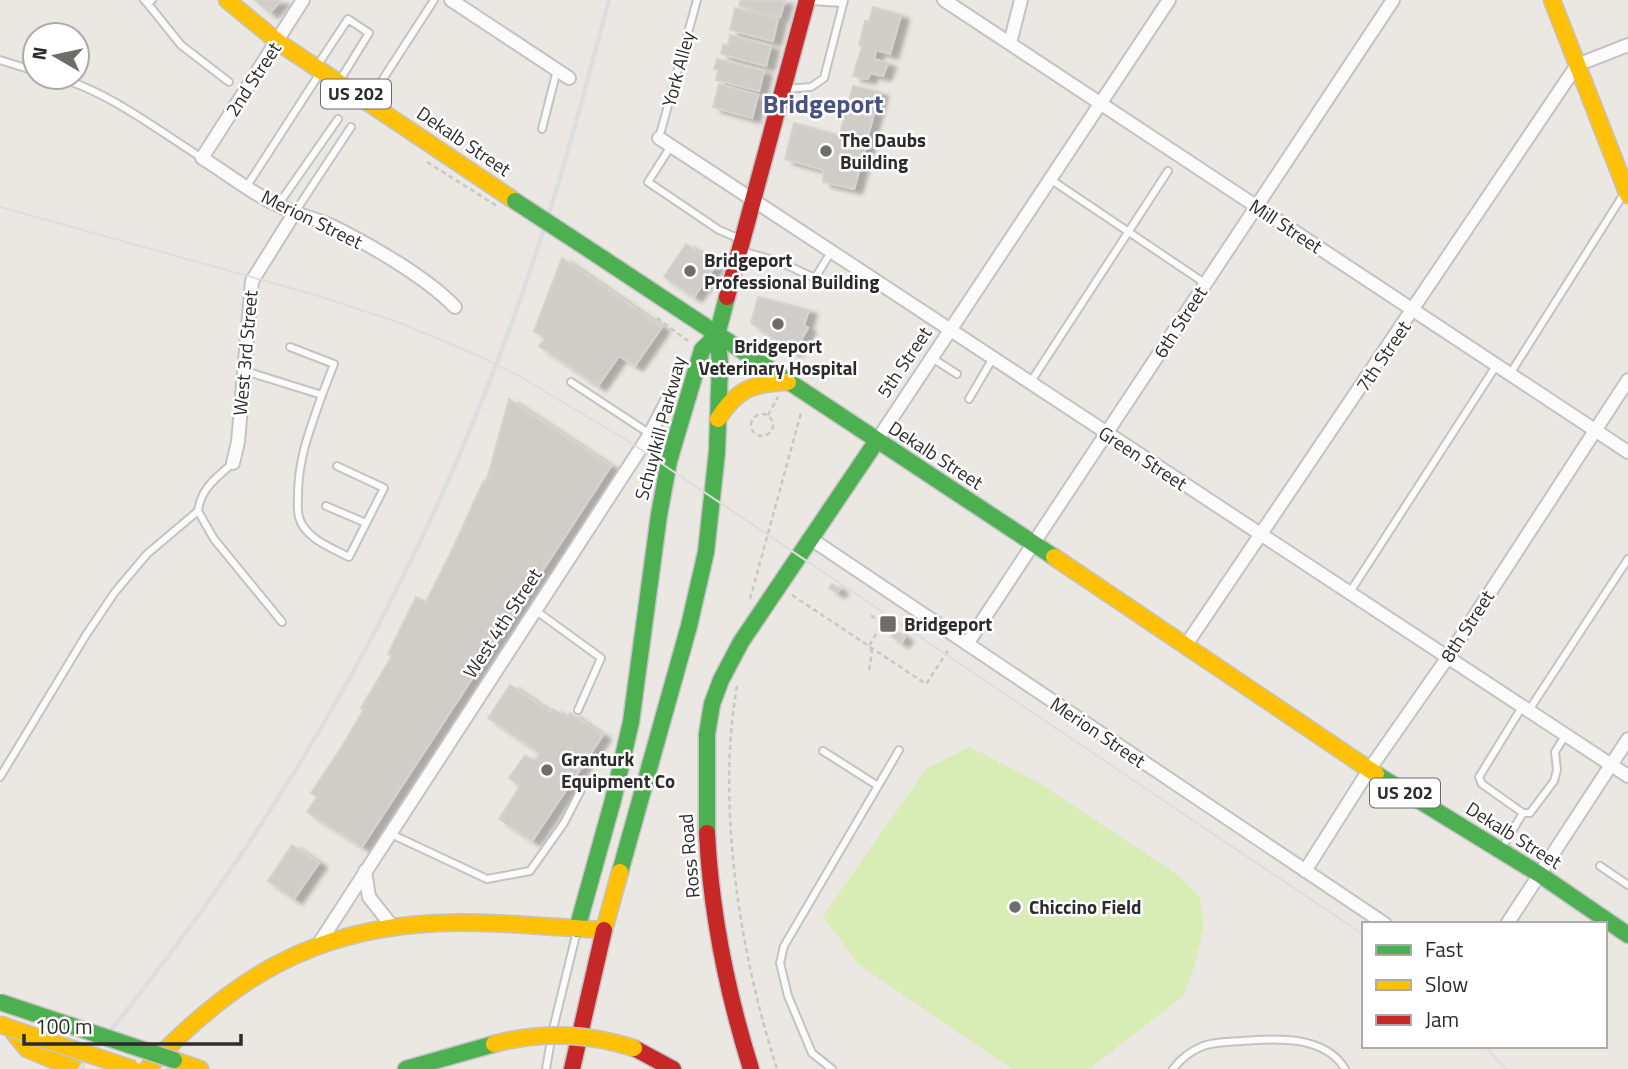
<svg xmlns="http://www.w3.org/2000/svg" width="1628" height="1069" font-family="'Titillium Web',sans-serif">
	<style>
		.pitch { fill: #d8ecb6 }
		.building { fill: #d0cdc9; stroke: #d6d3ce; stroke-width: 2; filter: url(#shadow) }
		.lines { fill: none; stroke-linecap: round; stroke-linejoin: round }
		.lane-casing { stroke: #c4c3c3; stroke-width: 10 }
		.street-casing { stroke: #c4c3c3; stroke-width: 16 }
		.fast-casing { stroke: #c4c3c3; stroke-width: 19 }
		.slow-casing { stroke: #c4c3c3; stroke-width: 19 }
		.jam-casing { stroke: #c4c3c3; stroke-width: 19 }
		.path { stroke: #c8c8c7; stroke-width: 2.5; stroke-dasharray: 5 3.5; stroke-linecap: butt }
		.lane { stroke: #fcfbfb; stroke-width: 6 }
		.street { stroke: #fcfbfb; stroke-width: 12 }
		.fast { stroke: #4caf50; stroke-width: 16 }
		.slow { stroke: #ffc107; stroke-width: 16 }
		.jam { stroke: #c62828; stroke-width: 16 }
		.tram { stroke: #dedee0; stroke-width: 2 }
		.rail { stroke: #dedee0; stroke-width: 4.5 }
		.fast-bridge-casing { stroke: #c6c4c2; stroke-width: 19; stroke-linecap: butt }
		.slow-bridge-casing { stroke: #c6c4c2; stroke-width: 19; stroke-linecap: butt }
		.path-bridge { stroke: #c8c8c7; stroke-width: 2.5; stroke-dasharray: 5 3.5; stroke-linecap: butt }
		.fast-bridge { stroke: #4caf50; stroke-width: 16 }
		.slow-bridge { stroke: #ffc107; stroke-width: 16 }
		.poi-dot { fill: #6f6d6c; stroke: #fff; stroke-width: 2.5 }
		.labels { text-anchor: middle; stroke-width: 5; stroke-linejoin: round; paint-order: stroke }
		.shield { fill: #fff; stroke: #6b6b6b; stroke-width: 2 }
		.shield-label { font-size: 18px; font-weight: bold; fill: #2c2c2c }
		.street-label { font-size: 19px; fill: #2c2c2c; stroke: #fff }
		.poi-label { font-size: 19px; font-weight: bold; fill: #2c2c2c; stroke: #fff; text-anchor: start }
		.district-label { font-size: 26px; font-weight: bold; fill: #495381; stroke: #fff }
	</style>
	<defs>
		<filter id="shadow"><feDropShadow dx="8" dy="4.5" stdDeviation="2" flood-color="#0004"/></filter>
	</defs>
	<rect width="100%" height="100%" fill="#ebe7e2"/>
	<path class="pitch" d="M 970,747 L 1039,783 L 1178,875 L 1200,898 L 1204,926 L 1195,965 L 1183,996 L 1089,1069 L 1012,1069 L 858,964 L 823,916 L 926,769 Z"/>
	<path class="building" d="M 255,0 L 281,0 L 270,13 Z
		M 741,0 L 785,0 L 780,17 L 739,6 Z
		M 873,7 L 901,15 L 890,54 L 876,50 L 874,59 L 888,63 L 883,76 L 870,73 L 868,79 L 853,76 L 862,46 L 859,45 L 865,21 L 869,22 Z
		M 735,8 L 778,19 L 773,41 L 730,30 Z
		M 730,35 L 771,46 L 766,66 L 721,54 L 723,44 L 728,45 Z
		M 717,59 L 764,71 L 759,91 L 716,80 L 718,70 L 714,69 Z
		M 719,84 L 758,95 L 752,118 L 713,107 Z
		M 853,86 L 880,92 L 867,139 L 840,133 Z
		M 794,123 L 867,143 L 854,189 L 823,182 L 824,170 L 785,159 Z
		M 686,244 L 716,265 L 694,297 L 664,277 Z
		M 562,258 L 662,327 L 635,366 L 619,356 L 598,386 L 539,346 L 545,338 L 534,331 Z
		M 758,297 L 809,310 L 804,325 L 808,328 L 794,352 L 751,323 Z
		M 509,399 L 611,466 L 362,847 L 307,812 L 317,797 L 311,793 L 341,748 L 364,709 L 361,708 L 392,656 L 388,654 L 416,597 L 426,602 L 454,546 L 483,482 L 487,479 Z
		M 832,584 L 840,589 L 837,593 L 829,588 Z
		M 895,630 L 905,637 L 901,643 L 891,636 Z
		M 510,685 L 550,712 L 553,709 L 567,718 L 570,713 L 603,735 L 532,841 L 499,819 L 520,786 L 509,778 L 525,755 L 535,761 L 540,753 L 488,718 Z
		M 292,845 L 319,863 L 294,899 L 268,881 Z"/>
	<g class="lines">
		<defs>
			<path id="lane" d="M 144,0 L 148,4 L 152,0
				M 810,1 L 843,3
				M 148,4 L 181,45 L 229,82
				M 0,60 L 35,71
				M 319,63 L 348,19 L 369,33 L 340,80
				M 57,77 C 109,92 156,129 202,158
				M 381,82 L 434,0
				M 785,89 L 811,87 L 824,78 L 844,0
				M 542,129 L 557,70
				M 659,138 L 697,0
				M 671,146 L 648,182 L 719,230 L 740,239
				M 1050,179 L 1206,284
				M 247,186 L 318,76
				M 278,205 L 338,119
				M 295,212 L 351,127
				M 741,251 L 780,262 L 815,278 L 831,252
				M 932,358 L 957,374
				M 245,371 L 322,395 L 334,364 L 290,347
				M 1510,374 L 1625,192
				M 571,382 L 650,434
				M 1030,383 L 1168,171
				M 322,395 C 310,429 298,459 298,495 C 298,502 297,511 299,517 C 304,538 332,548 349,557 L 384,488 L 337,466
				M 969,399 L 993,358
				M 326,506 L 366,523
				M 198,511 L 214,539 L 282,622
				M 198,511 C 201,488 216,478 233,463
				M 1350,592 L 1496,366
				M 535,610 L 601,658 L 578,710
				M 1522,707 L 1479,777 L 1482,784 L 1523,813 L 1530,813 L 1554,781 L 1557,770 L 1555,752 L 1565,736
				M 1529,710 L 1628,559
				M 823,751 L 878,786 L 784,946 L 780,963 L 788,996 L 812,1053 L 832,1069
				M 0,777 L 86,635 L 115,592 L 147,554 L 198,511
				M 878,786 L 899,750
				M 391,834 L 487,879 L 530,871 L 564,823 L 582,788
				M 1503,846 L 1523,813
				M 1600,866 L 1628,885
				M 553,1029 L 577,931
				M 546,1069 L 551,1040
				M 1173,1069 C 1181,1058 1191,1051 1203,1046 C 1214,1042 1229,1042 1241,1041 C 1275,1038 1325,1035 1345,1069"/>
			<path id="street" d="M 303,0 L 202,158 C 228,174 255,196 284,208 C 300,216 318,219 334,227 C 372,246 426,277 455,307
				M 451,0 L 569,78
				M 944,0 L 1628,452
				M 1010,43 L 1021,0
				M 659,138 L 1628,776
				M 876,442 L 1169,0
				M 233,463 L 238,442 L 252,281 L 295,212
				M 811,539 L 1385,924
				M 967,644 L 1393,0
				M 1186,645 L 1577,65 L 1628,45
				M 365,871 L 369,897 L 392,926
				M 1305,871 L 1369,770 L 1448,657 L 1628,380
				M 1507,924 L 1628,739
				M 318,945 L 650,434 L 670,395"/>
			<path id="fast" d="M 605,260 L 1054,557
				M 1376,774 L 1539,874 L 1628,935
				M 707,833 L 707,734 L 712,704 L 721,680 L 741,642 L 876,442
				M 620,872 L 689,626 L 706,552 L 717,452 L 720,362 L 717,335 L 727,297
				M 577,929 L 613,800 L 631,722 L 659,515 L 669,461 L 702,350 L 717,335
				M 406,1069 L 494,1044"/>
			<path id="slow" d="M 227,0 L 278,42 L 515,201
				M 1552,0 L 1628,195
				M 718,419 C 737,389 753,383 788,382
				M 1054,557 L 1376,774
				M 2,1025 L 10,1028 L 27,1049 L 75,1069
				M 174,1060 L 200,1069
				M 147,1069 C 231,979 313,928 439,923 C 494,921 549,927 604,930 L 620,872"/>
			<path id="jam" d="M 727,297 L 807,0
				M 707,833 C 711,914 727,992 751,1069
				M 634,1048 L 673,1069
				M 572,1069 L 604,930"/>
		</defs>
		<use href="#lane" class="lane-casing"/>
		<use href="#street" class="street-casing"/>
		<use href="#fast" class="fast-casing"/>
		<use href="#slow" class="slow-casing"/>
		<use href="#jam" class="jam-casing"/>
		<path class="path" d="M 657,318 L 688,341
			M751 425a11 11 0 1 1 22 0a11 11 0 1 1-22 0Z
			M 768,415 L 778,397
			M 792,595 L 926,684 L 949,649
			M 750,599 L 801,413
			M 869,670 L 872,652 L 869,646 L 882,624 L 872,616 L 873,614
			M 737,686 C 716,806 740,954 777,1069"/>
		<use href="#lane" class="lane"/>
		<use href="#street" class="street"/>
		<use href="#fast" class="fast"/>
		<use href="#slow" class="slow"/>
		<use href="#jam" class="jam"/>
		<path class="tram" d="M 0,207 L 309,293 L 400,323 L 479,356 L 519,376 L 628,441 L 1364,935
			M 1485,1046 L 1506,1069"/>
		<path class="rail" d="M 80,1069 C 143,991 205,911 260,826 C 378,646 472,449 539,244 C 566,164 587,82 609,0"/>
		<defs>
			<path id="fast-bridge" d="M 515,201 L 605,260
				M 0,1002 L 174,1060"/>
			<path id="slow-bridge" d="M 10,1028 L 133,1069
				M 494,1044 C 542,1031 586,1033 634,1048"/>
		</defs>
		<use href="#fast-bridge" class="fast-bridge-casing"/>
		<use href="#slow-bridge" class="slow-bridge-casing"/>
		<path class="path-bridge" d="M 427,162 L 497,206"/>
		<use href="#fast-bridge" class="fast-bridge"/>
		<use href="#slow-bridge" class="slow-bridge"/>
	</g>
	<g class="poi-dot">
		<circle cx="826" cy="151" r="7"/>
		<circle cx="690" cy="271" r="7"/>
		<circle cx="778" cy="324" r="7"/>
		<rect x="879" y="615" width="18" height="18" rx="3.5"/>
		<circle cx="547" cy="770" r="7"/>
		<circle cx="1015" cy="907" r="7"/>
	</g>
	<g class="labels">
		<g class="shield">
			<rect x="321" y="79.5" width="70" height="29" rx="5"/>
			<rect x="1370" y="778.5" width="70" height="29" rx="5"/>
		</g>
		<g class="shield-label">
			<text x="356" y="100">US 202</text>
			<text x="1405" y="799">US 202</text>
		</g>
		<g class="street-label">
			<text transform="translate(678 69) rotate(-75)" y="7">York Alley</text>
			<text transform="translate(253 79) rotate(-57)" y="7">2nd Street</text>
			<text transform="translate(464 141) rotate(34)" y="7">Dekalb Street</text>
			<text transform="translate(312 219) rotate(26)" y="7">Merion Street</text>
			<text transform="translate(1286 226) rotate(33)" y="7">Mill Street</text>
			<text transform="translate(1180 322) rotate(-57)" y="7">6th Street</text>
			<text transform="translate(245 353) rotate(-85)" y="7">West 3rd Street</text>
			<text transform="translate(1383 356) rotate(-56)" y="7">7th Street</text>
			<text transform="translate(904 362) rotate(-56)" y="7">5th Street</text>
			<text transform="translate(660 428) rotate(-75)" y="7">Schuylkill Parkway</text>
			<text transform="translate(936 455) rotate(33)" y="7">Dekalb Street</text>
			<text transform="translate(1143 458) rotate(33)" y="7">Green Street</text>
			<text transform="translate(502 623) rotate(-57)" y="7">West 4th Street</text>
			<text transform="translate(1467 626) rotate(-57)" y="7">8th Street</text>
			<text transform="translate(1098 732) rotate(34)" y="7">Merion Street</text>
			<text transform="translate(1514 835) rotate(32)" y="7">Dekalb Street</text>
			<text transform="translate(689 856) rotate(-95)" y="7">Ross Road</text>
		</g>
		<g class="poi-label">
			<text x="840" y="147">The Daubs<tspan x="840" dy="22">Building</tspan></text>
			<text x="704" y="267">Bridgeport<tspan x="704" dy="22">Professional Building</tspan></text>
			<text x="778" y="353" text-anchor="middle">Bridgeport<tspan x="778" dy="22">Veterinary Hospital</tspan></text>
			<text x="904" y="631">Bridgeport</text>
			<text x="561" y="766">Granturk<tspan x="561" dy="22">Equipment Co</tspan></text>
			<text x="1029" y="914">Chiccino Field</text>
		</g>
		<g class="district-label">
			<text x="823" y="113">Bridgeport</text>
		</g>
	</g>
	<rect x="1362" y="922" width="245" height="126" fill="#ffffff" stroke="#ababab" stroke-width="2"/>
	<rect x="1376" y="945" width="35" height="10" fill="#4caf50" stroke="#ababab" stroke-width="2"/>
	<text x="1425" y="957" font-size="21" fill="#2c2c2c">Fast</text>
	<rect x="1376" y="980" width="35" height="10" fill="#ffc107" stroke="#ababab" stroke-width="2"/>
	<text x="1425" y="992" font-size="21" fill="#2c2c2c">Slow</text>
	<rect x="1376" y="1015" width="35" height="10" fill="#c62828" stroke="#ababab" stroke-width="2"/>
	<text x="1425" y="1027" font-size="21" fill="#2c2c2c">Jam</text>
	<g transform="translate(56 56) rotate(279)"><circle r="33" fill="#ffffff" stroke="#ababab" stroke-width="2"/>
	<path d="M0-5L12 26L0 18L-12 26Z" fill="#6f6d6c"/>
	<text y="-10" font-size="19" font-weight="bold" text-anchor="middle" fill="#2c2c2c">N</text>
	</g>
	<path d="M24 1034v10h217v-10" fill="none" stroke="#2c2c2c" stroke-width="3.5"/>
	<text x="35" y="1034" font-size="21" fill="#2c2c2c" stroke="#ffffff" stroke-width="5" paint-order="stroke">100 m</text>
</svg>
